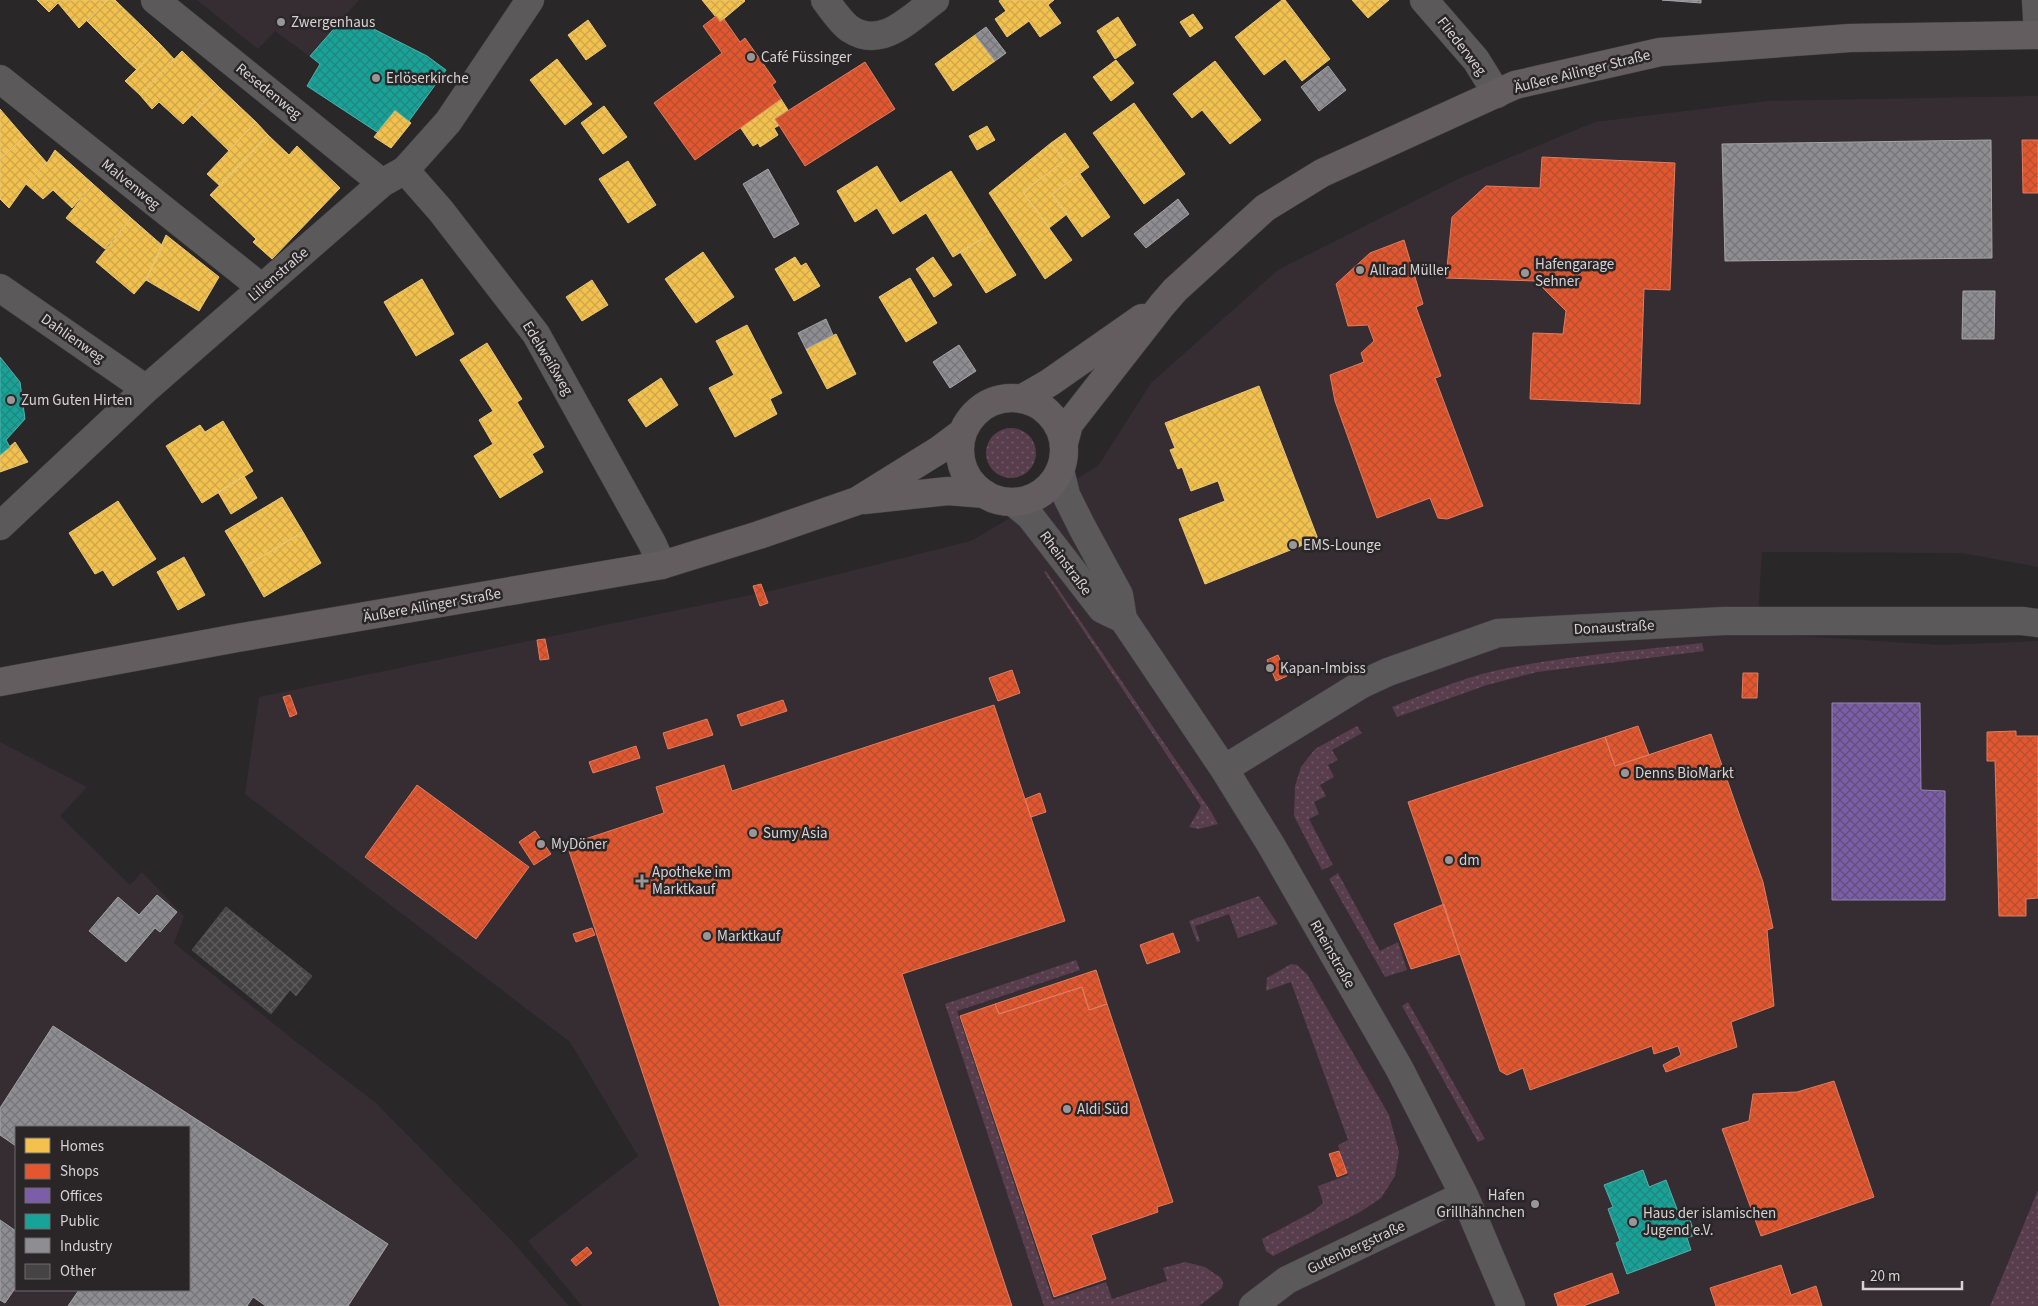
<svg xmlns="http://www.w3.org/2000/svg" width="2038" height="1306" font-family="'Source Sans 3',sans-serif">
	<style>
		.built { fill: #362d32; fill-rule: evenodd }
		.grass { fill: url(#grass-dots) }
		.homes { fill: url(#homes-cross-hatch); stroke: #eac676 }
		.shops { fill: url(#shops-cross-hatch); stroke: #e07c60 }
		.offices { fill: url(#offices-cross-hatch); stroke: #9681b4 }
		.public { fill: url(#public-cross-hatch); stroke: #50b1aa }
		.industry { fill: url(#industry-cross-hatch); stroke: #a3a2a6 }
		.building { fill: url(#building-cross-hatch); stroke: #4f4d4e }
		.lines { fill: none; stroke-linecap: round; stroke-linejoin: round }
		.minor-casing { stroke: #454244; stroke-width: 29 }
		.major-casing { stroke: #454244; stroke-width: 29 }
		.minor { stroke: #5b595a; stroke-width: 28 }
		.major { stroke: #645d60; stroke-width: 28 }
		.poi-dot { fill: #999698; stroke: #2a2628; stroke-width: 2 }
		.labels { text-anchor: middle; stroke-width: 5; stroke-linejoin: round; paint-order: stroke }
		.poi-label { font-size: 15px; fill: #d6d2d4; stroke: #2a2628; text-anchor: start }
		.street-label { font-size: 15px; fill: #d6d2d4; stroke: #2a2628 }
	</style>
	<defs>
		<pattern id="grass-dots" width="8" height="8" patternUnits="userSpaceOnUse" patternTransform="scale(1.25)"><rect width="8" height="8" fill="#583d4d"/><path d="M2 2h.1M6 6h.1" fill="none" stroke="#6f5866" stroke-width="1.8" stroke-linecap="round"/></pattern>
		<pattern id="homes-cross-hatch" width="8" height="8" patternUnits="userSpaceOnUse" patternTransform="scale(1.25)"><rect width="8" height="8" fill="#f2c14e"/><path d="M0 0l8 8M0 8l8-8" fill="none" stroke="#cea74b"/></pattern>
		<pattern id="shops-cross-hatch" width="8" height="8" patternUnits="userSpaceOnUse" patternTransform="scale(1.25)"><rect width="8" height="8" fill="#e4572e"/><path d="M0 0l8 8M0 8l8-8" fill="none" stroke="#b35033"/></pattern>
		<pattern id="offices-cross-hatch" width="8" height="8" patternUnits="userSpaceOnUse" patternTransform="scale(1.25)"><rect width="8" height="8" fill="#7b5ea7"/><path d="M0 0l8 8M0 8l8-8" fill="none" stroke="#605079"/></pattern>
		<pattern id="public-cross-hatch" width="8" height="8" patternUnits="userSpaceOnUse" patternTransform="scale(1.25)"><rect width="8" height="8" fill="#17a398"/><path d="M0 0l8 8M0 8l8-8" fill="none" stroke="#23857e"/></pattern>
		<pattern id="industry-cross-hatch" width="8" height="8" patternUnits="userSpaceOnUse" patternTransform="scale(1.25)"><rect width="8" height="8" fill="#8d8d92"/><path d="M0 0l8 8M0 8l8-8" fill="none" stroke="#767679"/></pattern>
		<pattern id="building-cross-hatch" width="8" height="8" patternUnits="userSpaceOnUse" patternTransform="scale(1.25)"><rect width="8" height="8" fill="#454344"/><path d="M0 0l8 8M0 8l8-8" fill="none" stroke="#5f5d5e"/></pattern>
	</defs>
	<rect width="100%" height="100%" fill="#292728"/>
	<path class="built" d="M 197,0 L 359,0 L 309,56 L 275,31 L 258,49 Z
		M 2038,96 L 2038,567 L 1962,553 L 1762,552 L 1757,633 L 1940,645 L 2038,641 L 2038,1190 L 1990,1306 L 582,1306 L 528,1241 L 638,1156 L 570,1042 L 245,794 L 259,697 L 770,591 L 971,541 L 1098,466 L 1151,383 L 1278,270 L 1458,179 L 1595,122 L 1768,101 Z
		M 0,742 L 87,787 L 60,816 L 130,885 L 142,872 L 184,916 L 174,943 L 290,1037 L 376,1103 L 512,1241 L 569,1306 L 0,1306 ZM 16,1127 L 189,1127 L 189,1290 L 16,1290 Z"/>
	<path class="grass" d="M986 453a25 25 0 1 1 50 0a25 25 0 1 1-50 0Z
		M 1046,571 L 1210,810 L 1218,824 L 1199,829 L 1189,827 L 1201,806 L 1044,572 Z
		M 1702,643 L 1704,651 L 1537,672 L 1487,685 L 1397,717 L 1392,707 C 1425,694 1459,679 1494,671 C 1562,656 1633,651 1702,643 Z
		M 1357,726 L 1362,733 L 1332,750 L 1338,760 L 1328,765 L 1334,777 L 1320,785 L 1326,796 L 1314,802 L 1319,814 L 1309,819 L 1333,865 L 1322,870 L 1294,816 L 1295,786 L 1301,767 L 1315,749 Z
		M 1338,873 L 1380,951 L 1398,942 L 1407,970 L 1385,977 L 1329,879 Z
		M 1259,896 L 1278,924 L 1238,938 L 1229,914 L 1195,926 L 1200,941 L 1197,942 L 1189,921 Z
		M 1076,960 L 1080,970 L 957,1011 L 1053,1300 L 1106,1282 L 1112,1299 L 1167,1281 L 1163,1268 L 1185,1262 L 1205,1267 L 1221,1278 L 1223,1283 L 1222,1288 L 1199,1306 L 1044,1306 L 945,1004 Z
		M 1291,964 L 1297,965 L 1307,974 L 1389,1115 L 1399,1152 L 1395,1176 L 1381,1198 L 1360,1212 L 1273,1256 L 1266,1251 L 1262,1239 L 1314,1211 L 1323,1203 L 1318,1186 L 1348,1175 L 1338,1145 L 1348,1140 L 1291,982 L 1266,991 L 1267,978 Z
		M 1408,1002 L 1485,1139 L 1478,1142 L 1402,1006 Z
		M 2038,1190 L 2038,1306 L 1990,1306 Z"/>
	<path class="homes" d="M 37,0 L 108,0 L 79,28 L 58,3 L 49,12 Z
		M 108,0 L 115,0 L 149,33 L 124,58 L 87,21 Z
		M 702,0 L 744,0 L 745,1 L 720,22 Z
		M 1001,0 L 1054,0 L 1048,5 L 1061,23 L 1040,37 L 1029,21 L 1007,37 L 995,19 L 1006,11 L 999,1 Z
		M 1282,0 L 1285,0 L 1330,59 L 1302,81 L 1285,59 L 1264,75 L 1235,37 Z
		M 1352,0 L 1389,0 L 1368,18 Z
		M 1193,14 L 1203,28 L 1190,37 L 1180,22 Z
		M 1118,17 L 1136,45 L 1115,59 L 1097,31 Z
		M 588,20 L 606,46 L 586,60 L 568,35 Z
		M 149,33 L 161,45 L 137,70 L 124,58 Z
		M 975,35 L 995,61 L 953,91 L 935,64 Z
		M 161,45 L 174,59 L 140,95 L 125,81 Z
		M 182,51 L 219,87 L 183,124 L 159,102 L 152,109 L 140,95 Z
		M 557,59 L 592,104 L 565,125 L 530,80 Z
		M 1116,60 L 1134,83 L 1111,101 L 1093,77 Z
		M 1215,61 L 1261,120 L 1230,144 L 1202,110 L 1192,118 L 1173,94 Z
		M 219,87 L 256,122 L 229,151 L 192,115 Z
		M 781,99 L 788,110 L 775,119 L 780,125 L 774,128 L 778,135 L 760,147 L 758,143 L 753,146 L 740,127 Z
		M 1134,103 L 1185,174 L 1144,204 L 1093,133 Z
		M 604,106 L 627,137 L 603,154 L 581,123 Z
		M 0,109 L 24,137 L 0,159 Z
		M 395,110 L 411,123 L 391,148 L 374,137 Z
		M 256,122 L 268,135 L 220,186 L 207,174 Z
		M 987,126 L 995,140 L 977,150 L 969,136 Z
		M 1065,133 L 1089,167 L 1052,194 L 1067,214 L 1049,228 L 1023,192 L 1064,161 L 1051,143 Z
		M 268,135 L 289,155 L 297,146 L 340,188 L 272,259 L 253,242 L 256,239 L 210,195 Z
		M 24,137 L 47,163 L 26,184 L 9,208 L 0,199 L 0,159 Z
		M 1051,143 L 1064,161 L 1023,192 L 1072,260 L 1045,279 L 989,193 Z
		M 55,150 L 93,184 L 72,208 L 53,190 L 43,199 L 26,184 L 47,163 Z
		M 628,161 L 656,205 L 628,223 L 599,179 Z
		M 877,166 L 900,203 L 951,171 L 990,234 L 953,257 L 926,213 L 893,234 L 877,208 L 855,222 L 837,191 Z
		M 1080,174 L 1110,217 L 1082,237 L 1052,194 Z
		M 93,184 L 131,218 L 105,249 L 66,218 Z
		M 131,218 L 163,246 L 146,280 L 134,294 L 96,262 Z
		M 990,234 L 1016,275 L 986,293 L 960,252 Z
		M 166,235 L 219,277 L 199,311 L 146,280 Z
		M 703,252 L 734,297 L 696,323 L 665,279 Z
		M 795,257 L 801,266 L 806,263 L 820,286 L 794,301 L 775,269 Z
		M 933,257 L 952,285 L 934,297 L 916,269 Z
		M 910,278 L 937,323 L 906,342 L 879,297 Z
		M 422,279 L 454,334 L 416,356 L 384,302 Z
		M 592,280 L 608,305 L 582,321 L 566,297 Z
		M 747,325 L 782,393 L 770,399 L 777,414 L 735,437 L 709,388 L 734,375 L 716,341 Z
		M 836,334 L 856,374 L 827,389 L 806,349 Z
		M 487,343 L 522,399 L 517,402 L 544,447 L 532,454 L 543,472 L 500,498 L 474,456 L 493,444 L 479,420 L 493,411 L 460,360 Z
		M 661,378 L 678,405 L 646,427 L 628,400 Z
		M 1259,386 L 1318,539 L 1205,584 L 1179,519 L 1225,501 L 1218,481 L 1191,491 L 1182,467 L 1178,469 L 1170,450 L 1175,448 L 1165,423 Z
		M 223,421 L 253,471 L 202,503 L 166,446 L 200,425 L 205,432 Z
		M 15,442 L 28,462 L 0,472 L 0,455 Z
		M 244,476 L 257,498 L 231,514 L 218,492 Z
		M 282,497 L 303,532 L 246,566 L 225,531 Z
		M 118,501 L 156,559 L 113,586 L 103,570 L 95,574 L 69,533 Z
		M 303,532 L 321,563 L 264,597 L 246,566 Z
		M 184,557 L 205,595 L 178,610 L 157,572 Z"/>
	<path class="shops" d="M 716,16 L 720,22 L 724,19 L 740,42 L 745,38 L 776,82 L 772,85 L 781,99 L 695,160 L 654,103 L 722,53 L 703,26 Z
		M 865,62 L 895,109 L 805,166 L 775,119 Z
		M 2022,140 L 2038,140 L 2038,193 L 2023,193 Z
		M 1542,157 L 1675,163 L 1670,290 L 1644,289 L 1640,404 L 1530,399 L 1533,333 L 1563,334 L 1566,311 L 1536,281 L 1446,278 L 1452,217 L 1486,186 L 1540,188 Z
		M 1404,240 L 1423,304 L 1416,307 L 1441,376 L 1435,378 L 1483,506 L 1447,519 L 1438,518 L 1430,498 L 1377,518 L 1335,401 L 1330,375 L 1364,362 L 1361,353 L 1374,341 L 1368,325 L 1348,326 L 1336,284 L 1370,253 Z
		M 761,584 L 768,603 L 760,606 L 753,586 Z
		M 545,639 L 549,659 L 540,660 L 537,640 Z
		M 1278,655 L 1287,676 L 1276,681 L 1267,660 Z
		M 1012,670 L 1020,693 L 998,701 L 989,678 Z
		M 1743,673 L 1758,673 L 1757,698 L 1742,698 Z
		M 290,695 L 297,714 L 290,717 L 283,697 Z
		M 783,700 L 787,711 L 741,726 L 737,715 Z
		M 994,705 L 1065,921 L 902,974 L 1012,1306 L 720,1306 L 567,845 L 664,813 L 656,787 L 724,765 L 732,791 Z
		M 707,719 L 713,735 L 668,749 L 663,733 Z
		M 1638,726 L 1649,755 L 1615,766 L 1605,737 Z
		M 2016,731 L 2016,736 L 2038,736 L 2038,898 L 2026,899 L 2026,916 L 1999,916 L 1995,761 L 1987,761 L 1987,732 Z
		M 1711,734 L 1763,882 L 1773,928 L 1767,930 L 1774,1006 L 1731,1022 L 1737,1047 L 1666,1072 L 1663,1065 L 1681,1055 L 1678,1046 L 1654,1054 L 1652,1046 L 1530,1090 L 1523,1068 L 1507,1075 L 1500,1071 L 1408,802 L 1605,737 L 1615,766 Z
		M 636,746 L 640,758 L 593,773 L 589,762 Z
		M 417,785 L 529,867 L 476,939 L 365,857 Z
		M 1040,793 L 1046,812 L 1031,817 L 1025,799 Z
		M 535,831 L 551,854 L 534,865 L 519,842 Z
		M 1444,904 L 1460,954 L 1411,969 L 1394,924 Z
		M 592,928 L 595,935 L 576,942 L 573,934 Z
		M 1173,933 L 1180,952 L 1147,964 L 1140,945 Z
		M 1096,970 L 1107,1004 L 1089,1010 L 1082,987 L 999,1014 L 995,1004 Z
		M 1082,987 L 1089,1010 L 1107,1004 L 1173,1202 L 1157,1207 L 1158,1212 L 1091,1235 L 1106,1279 L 1054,1297 L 960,1016 L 995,1004 L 999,1014 Z
		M 1834,1081 L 1874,1197 L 1761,1236 L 1722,1129 L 1749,1121 L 1753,1094 L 1797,1092 Z
		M 1339,1151 L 1347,1173 L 1337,1177 L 1329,1154 Z
		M 587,1247 L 592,1253 L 576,1266 L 571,1260 Z
		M 1781,1265 L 1791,1295 L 1816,1286 L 1822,1306 L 1716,1306 L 1710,1288 Z
		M 1612,1273 L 1619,1293 L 1583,1306 L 1558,1306 L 1554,1294 Z"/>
	<path class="offices" d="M 1832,703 L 1920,703 L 1921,790 L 1945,791 L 1945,900 L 1832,900 Z"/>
	<path class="public" d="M 346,15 L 427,56 L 446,70 L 409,121 L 395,110 L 377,132 L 307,86 L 320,64 L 310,56 Z
		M 0,357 L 20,382 L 25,419 L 6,440 L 10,447 L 0,455 Z
		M 1643,1170 L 1649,1187 L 1666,1180 L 1680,1217 L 1688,1214 L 1695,1235 L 1687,1238 L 1691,1250 L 1627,1274 L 1616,1243 L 1620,1241 L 1608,1209 L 1613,1207 L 1604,1185 Z"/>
	<path class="industry" d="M 1662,0 L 1701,0 L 1701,3 Z
		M 986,27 L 1006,53 L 995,61 L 975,35 Z
		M 1328,66 L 1346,90 L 1319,111 L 1301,87 Z
		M 1991,140 L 1992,258 L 1725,261 L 1722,144 Z
		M 768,169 L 799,224 L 774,238 L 743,184 Z
		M 1178,199 L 1189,214 L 1146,248 L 1134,234 Z
		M 1963,291 L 1995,291 L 1994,339 L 1962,339 Z
		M 826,319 L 833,335 L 806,349 L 798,333 Z
		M 959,345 L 976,371 L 950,388 L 933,362 Z
		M 157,895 L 177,912 L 160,932 L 155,928 L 126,962 L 89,931 L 118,897 L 139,915 Z
		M 53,1026 L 388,1244 L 348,1306 L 266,1306 L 253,1297 L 247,1306 L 68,1306 L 79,1290 L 189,1290 L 189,1127 L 16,1127 L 16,1146 L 0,1135 L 0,1108 Z
		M 0,1220 L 16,1231 L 16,1287 L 5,1303 L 0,1300 Z"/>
	<path class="building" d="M 226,907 L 312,976 L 296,996 L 290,990 L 271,1014 L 192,950 Z"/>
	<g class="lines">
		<defs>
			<path id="minor" d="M 155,0 L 382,183
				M 825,0 C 832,9 841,23 850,29 C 882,50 910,18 935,0
				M 1424,0 L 1476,60 L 1497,94
				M 2036,0 L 2038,35
				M 0,79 L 262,288
				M 405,170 L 441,211 L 536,334 L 652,543 L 662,565
				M 0,288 L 146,389
				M 1060,470 L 1066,495 L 1082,527 L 1119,595 L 1123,619 L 1224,769 L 1271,845 L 1399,1068 L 1464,1195 L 1511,1306
				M 1013,502 L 1030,516 L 1102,609 L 1123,619
				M 0,526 L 146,389 L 382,183 L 405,170 L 448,122 L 530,0
				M 1224,769 L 1362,684 L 1388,672 L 1498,633 L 1724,621 L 2022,621 L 2038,623
				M 1253,1306 L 1287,1280 L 1464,1195"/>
			<path id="major" d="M960 450a52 52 0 1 1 104 0a52 52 0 1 1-104 0Z
				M 1021,399 L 1049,383 L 1142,318
				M 1064,443 L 1069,424 L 1162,305 L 1175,290 L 1265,208 L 1322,173 L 1515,85 L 1660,52 L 1850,38 L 2038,35
				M 864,500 L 948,491 L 985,494
				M 0,682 L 237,638 L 662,565 L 759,535 L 857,501 L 939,450 L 963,432"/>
		</defs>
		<use href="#minor" class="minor-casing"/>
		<use href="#major" class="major-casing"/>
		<use href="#minor" class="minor"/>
		<use href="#major" class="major"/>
	</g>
	<g class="poi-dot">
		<circle cx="281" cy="22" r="5"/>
		<circle cx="751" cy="57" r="5"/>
		<circle cx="376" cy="78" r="5"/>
		<circle cx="1360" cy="270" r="5"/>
		<circle cx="1525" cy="273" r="5"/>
		<circle cx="11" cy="400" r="5"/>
		<circle cx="1293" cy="545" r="5"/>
		<circle cx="1270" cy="668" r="5"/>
		<circle cx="1625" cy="773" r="5"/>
		<circle cx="753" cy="833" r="5"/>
		<circle cx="541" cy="844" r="5"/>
		<circle cx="1449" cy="860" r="5"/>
		<path d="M639.5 873.5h5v5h5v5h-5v5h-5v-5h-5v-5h5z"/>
		<circle cx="707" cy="936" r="5"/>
		<circle cx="1067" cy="1109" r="5"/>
		<circle cx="1535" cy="1204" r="5"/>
		<circle cx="1633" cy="1222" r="5"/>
	</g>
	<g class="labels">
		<g class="poi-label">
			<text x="291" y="27">Zwergenhaus</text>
			<text x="761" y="62">Café Füssinger</text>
			<text x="386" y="83">Erlöserkirche</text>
			<text x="1535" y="269">Hafengarage<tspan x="1535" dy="17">Sehner</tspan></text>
			<text x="1370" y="275">Allrad Müller</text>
			<text x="21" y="405">Zum Guten Hirten</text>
			<text x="1303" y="550">EMS-Lounge</text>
			<text x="1280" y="673">Kapan-Imbiss</text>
			<text x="1635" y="778">Denns BioMarkt</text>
			<text x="763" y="838">Sumy Asia</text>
			<text x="551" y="849">MyDöner</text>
			<text x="1459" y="865">dm</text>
			<text x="652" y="877">Apotheke im<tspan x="652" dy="17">Marktkauf</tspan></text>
			<text x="717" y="941">Marktkauf</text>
			<text x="1077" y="1114">Aldi Süd</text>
			<text x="1525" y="1200" text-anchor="end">Hafen<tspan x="1525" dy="17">Grillhähnchen</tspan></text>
			<text x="1643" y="1218">Haus der islamischen<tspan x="1643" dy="17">Jugend e.V.</tspan></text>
		</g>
		<g class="street-label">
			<text transform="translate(1462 46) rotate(52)" y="5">Fliederweg</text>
			<text transform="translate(1582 71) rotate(-14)" y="5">Äußere Ailinger Straße</text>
			<text transform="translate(269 91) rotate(39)" y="5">Resedenweg</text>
			<text transform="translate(131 184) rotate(39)" y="5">Malvenweg</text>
			<text transform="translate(278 274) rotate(-41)" y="5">Lilienstraße</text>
			<text transform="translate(73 338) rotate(35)" y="5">Dahlienweg</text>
			<text transform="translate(548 358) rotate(59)" y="5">Edelweißweg</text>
			<text transform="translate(1066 563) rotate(53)" y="5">Rheinstraße</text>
			<text transform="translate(432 605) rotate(-10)" y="5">Äußere Ailinger Straße</text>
			<text transform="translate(1614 627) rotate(-3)" y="5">Donaustraße</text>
			<text transform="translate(1333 954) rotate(60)" y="5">Rheinstraße</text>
			<text transform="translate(1356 1247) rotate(-25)" y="5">Gutenbergstraße</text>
		</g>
	</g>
	<rect x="15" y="1126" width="175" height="165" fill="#2a2628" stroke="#6f6b6d"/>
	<rect x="25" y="1138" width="25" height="15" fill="#f2c14e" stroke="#6f6b6d"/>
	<text x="60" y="1151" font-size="15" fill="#d6d2d4">Homes</text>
	<rect x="25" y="1164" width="25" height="15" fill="#e4572e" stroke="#6f6b6d"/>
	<text x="60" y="1176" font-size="15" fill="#d6d2d4">Shops</text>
	<rect x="25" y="1188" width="25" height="15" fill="#7b5ea7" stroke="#6f6b6d"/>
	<text x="60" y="1201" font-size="15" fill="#d6d2d4">Offices</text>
	<rect x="25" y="1214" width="25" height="15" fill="#17a398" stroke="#6f6b6d"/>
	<text x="60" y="1226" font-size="15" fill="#d6d2d4">Public</text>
	<rect x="25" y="1238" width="25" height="15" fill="#8d8d92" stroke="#6f6b6d"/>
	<text x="60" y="1251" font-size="15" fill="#d6d2d4">Industry</text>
	<rect x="25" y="1264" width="25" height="15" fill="#454344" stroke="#6f6b6d"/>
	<text x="60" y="1276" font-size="15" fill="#d6d2d4">Other</text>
	<path d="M1863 1281v8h99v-8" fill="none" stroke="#d6d2d4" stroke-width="2.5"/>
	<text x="1870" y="1281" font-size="15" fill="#d6d2d4" stroke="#2a2628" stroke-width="4" paint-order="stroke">20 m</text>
</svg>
